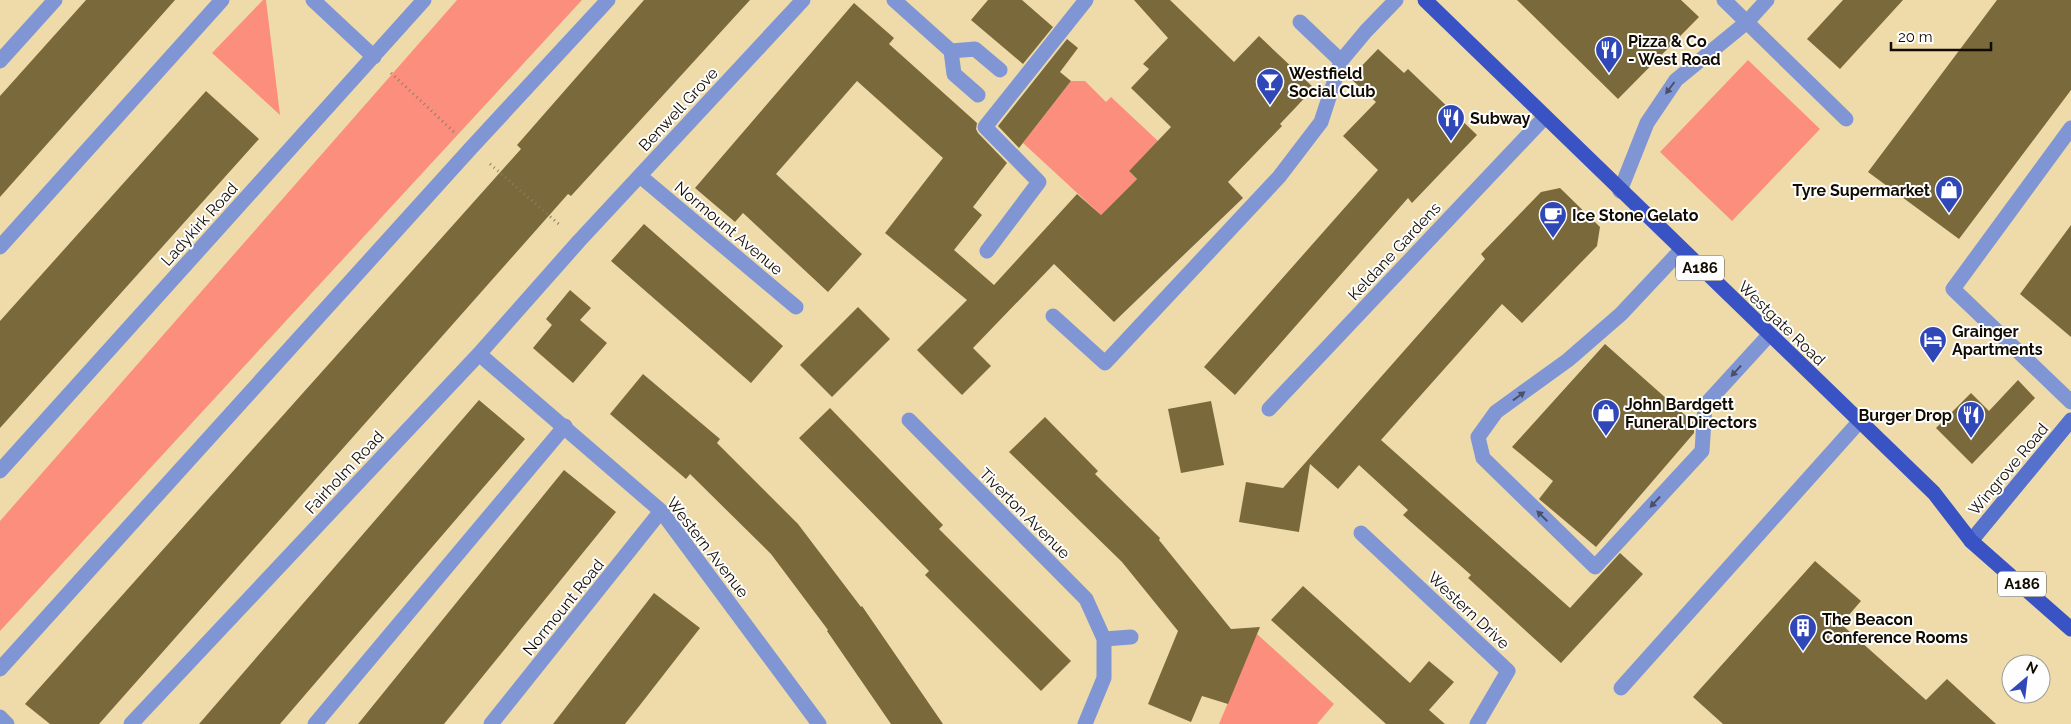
<svg xmlns="http://www.w3.org/2000/svg" width="2071" height="724" font-family="Raleway,sans-serif">
	<style>
		.green { fill: #fc8e7e }
		.building { fill: #7a693b }
		.lines { fill: none; stroke-linecap: round; stroke-linejoin: round }
		.path { stroke: #8c7e5e; stroke-width: 3; stroke-dasharray: 1 4; stroke-linecap: butt }
		.lane { stroke: #8096d4; stroke-width: 15 }
		.street { stroke: #8096d4; stroke-width: 15 }
		.secondary { stroke: #5571cc; stroke-width: 15 }
		.primary { stroke: #3953c5; stroke-width: 15 }
		.oneway { fill: #49506a }
		.labels { text-anchor: middle; stroke-width: 4; stroke-linejoin: round; paint-order: stroke }
		.shield { fill: #fefefe; stroke: #59544c; stroke-width: 1 }
		.shield-label { font-size: 15px; font-weight: bold; fill: #120b00 }
		.poi-label { font-size: 16px; font-weight: bold; fill: #120b00; stroke: #fefefe; text-anchor: start }
		.street-label { font-size: 16px; fill: #120b00; stroke: #fefefe }
	</style>
	<rect width="100%" height="100%" fill="#efdbaa"/>
	<path class="green" d="M 263,0 L 266,0 L 280,115 L 212,53 Z
		M 457,0 L 582,0 L 0,631 L 0,521 Z
		M 1748,60 L 1820,129 L 1732,221 L 1660,152 Z
		M 1071,81 L 1085,81 L 1106,102 L 1111,97 L 1158,141 L 1129,171 L 1137,179 L 1101,215 L 1023,143 Z
		M 1257,634 L 1334,704 L 1317,724 L 1219,724 Z"/>
	<path class="building" d="M 86,0 L 175,0 L 0,197 L 0,96 Z
		M 644,0 L 750,0 L 571,196 L 568,194 L 99,724 L 50,724 L 25,704 L 521,149 L 517,145 Z
		M 988,0 L 1022,0 L 1053,27 L 1023,64 L 971,20 Z
		M 1134,0 L 1170,0 L 1234,62 L 1259,36 L 1314,88 L 1280,124 L 1282,126 L 1228,182 L 1243,198 L 1114,322 L 1054,264 L 973,348 L 991,366 L 962,395 L 917,350 L 967,300 L 885,233 L 943,158 L 857,81 L 776,174 L 862,254 L 828,292 L 743,213 L 735,222 L 695,188 L 854,3 L 894,38 L 889,44 L 977,123 L 976,129 L 978,133 L 1007,163 L 973,207 L 982,215 L 954,250 L 994,285 L 1077,194 L 1101,215 L 1137,179 L 1129,171 L 1171,127 L 1131,88 L 1149,69 L 1143,64 L 1168,38 Z
		M 1517,0 L 1681,0 L 1699,17 L 1618,99 Z
		M 1843,0 L 1903,0 L 1840,69 L 1807,39 Z
		M 1997,0 L 2071,0 L 2071,90 L 1959,239 L 1868,172 Z
		M 1067,39 L 1078,48 L 1060,72 L 1071,81 L 1019,148 L 998,126 Z
		M 1378,49 L 1404,73 L 1408,69 L 1477,135 L 1412,203 L 1408,198 L 1235,395 L 1204,367 L 1378,170 L 1343,136 L 1376,102 L 1350,78 Z
		M 206,91 L 259,139 L 0,428 L 0,321 Z
		M 1560,188 L 1600,227 L 1597,246 L 1522,323 L 1502,304 L 1381,440 L 1570,608 L 1620,553 L 1643,574 L 1561,663 L 1468,578 L 1471,575 L 1403,515 L 1408,510 L 1359,465 L 1338,489 L 1310,464 L 1299,532 L 1239,522 L 1246,482 L 1283,488 L 1485,259 L 1481,254 L 1541,192 Z
		M 644,224 L 783,346 L 751,383 L 611,261 Z
		M 2071,225 L 2071,337 L 2020,294 Z
		M 570,290 L 591,308 L 580,320 L 607,343 L 573,383 L 533,348 L 552,325 L 546,319 Z
		M 858,307 L 890,339 L 832,397 L 800,365 Z
		M 1605,344 L 1694,423 L 1694,433 L 1596,547 L 1539,499 L 1553,481 L 1512,447 Z
		M 643,374 L 720,439 L 717,443 L 798,524 L 861,607 L 862,606 L 943,724 L 891,724 L 827,631 L 828,630 L 771,554 L 690,474 L 686,479 L 610,414 Z
		M 2018,380 L 2035,398 L 1972,464 L 1936,428 L 1971,393 L 1989,411 Z
		M 479,400 L 525,439 L 280,724 L 199,724 Z
		M 1211,401 L 1224,465 L 1181,473 L 1168,409 Z
		M 830,408 L 943,525 L 939,529 L 1071,661 L 1041,691 L 925,575 L 929,571 L 799,438 Z
		M 1045,417 L 1098,471 L 1095,474 L 1160,538 L 1159,540 L 1231,629 L 1260,627 L 1228,704 L 1202,696 L 1191,722 L 1148,704 L 1178,631 L 1122,562 L 1009,452 Z
		M 564,470 L 616,512 L 444,724 L 358,724 Z
		M 1815,561 L 1861,601 L 1841,624 L 1926,700 L 1947,679 L 1996,724 L 1723,724 L 1693,697 Z
		M 1303,586 L 1410,683 L 1429,661 L 1454,682 L 1429,710 L 1445,724 L 1386,724 L 1271,620 Z
		M 654,593 L 700,628 L 640,705 L 625,724 L 553,724 Z"/>
	<g class="lines">
		<path class="path" d="M 391,73 L 454,132
			M 490,164 L 561,226"/>
		<path class="lane" d="M 1724,0 L 1846,119
			M 1300,22 L 1341,61 L 1366,31 L 1396,0
			M 978,95 L 954,74 L 951,51 L 975,49 L 1000,70
			M 2071,128 L 1953,289 L 2071,402
			M 0,247 L 222,0
			M 1681,250 L 1621,314 L 1568,360 L 1496,412 L 1478,437 L 1483,458 L 1595,567 L 1702,451 L 1705,405 L 1769,335
			M 987,251 L 1039,182 L 985,127 L 1086,0
			M 1053,316 L 1105,363 L 1279,177 L 1321,122 L 1341,61
			M 0,669 L 471,148 L 608,0
			M 1621,688 L 1859,422
			M 315,724 L 565,426"/>
		<path class="street" d="M 313,0 L 374,57
			M 894,0 L 951,51
			M 0,61 L 55,0
			M 640,176 L 796,307
			M 1620,191 L 1647,123 L 1676,80 L 1747,22 L 1767,0
			M 479,354 L 661,511 L 819,724
			M 1269,409 L 1545,117
			M 909,420 L 1086,599 L 1104,639 L 1104,678 L 1085,724
			M 0,471 L 424,0
			M 1361,533 L 1508,671 L 1477,724
			M 1104,639 L 1131,637
			M 0,717 L 7,724
			M 131,724 L 479,354 L 579,241 L 803,0
			M 491,724 L 661,511"/>
		<path class="secondary" d="M 1971,541 L 2071,420"/>
		<path class="primary" d="M 1425,0 L 1934,493 L 1971,541 L 2071,629"/>
	</g>
	<defs><path id="oneway-solid" d="M-6-.8H1V-3.2L6.5 0L1 3.2V.8H-6Z" transform="scale(1.25)"/></defs>
	<g class="oneway">
		<use href="#oneway-solid" transform="translate(1670 88) rotate(127)"/>
		<use href="#oneway-solid" transform="translate(1736 371) rotate(133)"/>
		<use href="#oneway-solid" transform="translate(1519 396) rotate(-36)"/>
		<use href="#oneway-solid" transform="translate(1655 502) rotate(133)"/>
		<use href="#oneway-solid" transform="translate(1542 516) rotate(-136)"/>
	</g>
	<defs>
		<symbol id="restaurant-pin" viewBox="-11 -11 22 30"><path d="M0 17L-7.5 6A9.5 9.5 0 1 1 7.5 6Z" fill="#3047b8" stroke="#fefefe"/><path d="M-5-6h1v4h1v-4h1v4h1v-4h1v5L-1.5 .5V6h-2V.5L-5-1ZM5-6V6H3V1.5H1.5Q1.5-4 5-6Z" fill="#fff"/></symbol>
		<symbol id="bar-pin" viewBox="-11 -11 22 30"><path d="M0 17L-7.5 6A9.5 9.5 0 1 1 7.5 6Z" fill="#3047b8" stroke="#fefefe"/><path d="M-6-5H6L.8 .8V4.5H3.5V6h-7V4.5H-.8V.8Z" fill="#fff"/></symbol>
		<symbol id="shop-pin" viewBox="-11 -11 22 30"><path d="M0 17L-7.5 6A9.5 9.5 0 1 1 7.5 6Z" fill="#3047b8" stroke="#fefefe"/><path d="M-5-2.5h2.3a2.7 3.5 0 0 1 5.4 0H5L5.5 6h-11ZM-1.5-2.5h3a1.5 2.3 0 0 0-3 0Z" fill="#fff"/></symbol>
		<symbol id="cafe-pin" viewBox="-11 -11 22 30"><path d="M0 17L-7.5 6A9.5 9.5 0 1 1 7.5 6Z" fill="#3047b8" stroke="#fefefe"/><path d="M-5.5-4.5H6V0H3Q3 3.5 0 3.5H-2.5Q-5.5 3.5-5.5 0ZM3-3.2v2h1.7v-2ZM-6 4.5H4V6H-6Z" fill="#fff"/></symbol>
		<symbol id="hotel-pin" viewBox="-11 -11 22 30"><path d="M0 17L-7.5 6A9.5 9.5 0 1 1 7.5 6Z" fill="#3047b8" stroke="#fefefe"/><path d="M-6-4.5h1.5V1H6V5H4.5V3h-9V5H-6ZM-4 0a1.8 1.8 0 1 1 3.6 0ZM.5 0V-2.5h3Q6-2.5 6 0Z" fill="#fff"/></symbol>
		<symbol id="building-pin" viewBox="-11 -11 22 30"><path d="M0 17L-7.5 6A9.5 9.5 0 1 1 7.5 6Z" fill="#3047b8" stroke="#fefefe"/><path d="M-4-6H4V6H1V3H-1V6H-4ZM-2.5-4.3h1.7v1.8h-1.7ZM.8-4.3h1.7v1.8H.8ZM-2.5-1h1.7V.8h-1.7ZM.8-1h1.7V.8H.8Z" fill="#fff"/></symbol>
	</defs>
	<g fill-rule="evenodd">
		<use href="#restaurant-pin" x="1593" y="34" width="32" height="43"/>
		<use href="#bar-pin" x="1254" y="66" width="32" height="43"/>
		<use href="#restaurant-pin" x="1435" y="102" width="32" height="43"/>
		<use href="#shop-pin" x="1933" y="174" width="32" height="43"/>
		<use href="#cafe-pin" x="1537" y="199" width="32" height="43"/>
		<use href="#hotel-pin" x="1917" y="324" width="32" height="43"/>
		<use href="#shop-pin" x="1590" y="397" width="32" height="43"/>
		<use href="#restaurant-pin" x="1955" y="399" width="32" height="43"/>
		<use href="#building-pin" x="1787" y="612" width="32" height="43"/>
	</g>
	<g class="labels">
		<g class="shield">
			<rect x="1676" y="255.5" width="48" height="25" rx="4"/>
			<rect x="1998" y="571.5" width="48" height="25" rx="4"/>
		</g>
		<g class="shield-label">
			<text x="1700" y="273">A186</text>
			<text x="2022" y="589">A186</text>
		</g>
		<g class="poi-label">
			<text x="1628" y="47">Pizza &amp; Co<tspan x="1628" dy="18">- West Road</tspan></text>
			<text x="1289" y="79">Westfield<tspan x="1289" dy="18">Social Club</tspan></text>
			<text x="1470" y="124">Subway</text>
			<text x="1930" y="196" text-anchor="end">Tyre Supermarket</text>
			<text x="1572" y="221">Ice Stone Gelato</text>
			<text x="1952" y="337">Grainger<tspan x="1952" dy="18">Apartments</tspan></text>
			<text x="1625" y="410">John Bardgett<tspan x="1625" dy="18">Funeral Directors</tspan></text>
			<text x="1952" y="421" text-anchor="end">Burger Drop</text>
			<text x="1822" y="625">The Beacon<tspan x="1822" dy="18">Conference Rooms</tspan></text>
		</g>
		<g class="street-label">
			<text transform="translate(678 109) rotate(-47)" y="6">Benwell Grove</text>
			<text transform="translate(199 224) rotate(-48)" y="6">Ladykirk Road</text>
			<text transform="translate(729 228) rotate(40)" y="6">Normount Avenue</text>
			<text transform="translate(1394 251) rotate(-47)" y="6">Keldane Gardens</text>
			<text transform="translate(1782 323) rotate(44)" y="6">Westgate Road</text>
			<text transform="translate(2008 469) rotate(-50)" y="6">Wingrove Road</text>
			<text transform="translate(344 472) rotate(-47)" y="6">Fairholm Road</text>
			<text transform="translate(1025 513) rotate(45)" y="6">Tiverton Avenue</text>
			<text transform="translate(708 547) rotate(52)" y="6">Western Avenue</text>
			<text transform="translate(563 607) rotate(-51)" y="6">Normount Road</text>
			<text transform="translate(1469 610) rotate(43)" y="6">Western Drive</text>
		</g>
	</g>
	<g transform="translate(2026 679) rotate(28)"><circle r="24" fill="#fefefe" stroke="#a09d98"/>
	<path d="M0-4L9 19L0 12L-9 19Z" fill="#3047b8"/>
	<text y="-8" font-size="14" font-weight="bold" text-anchor="middle" fill="#120b00">N</text>
	</g>
	<path d="M1891 42v8h100v-8" fill="none" stroke="#120b00" stroke-width="2.5"/>
	<text x="1898" y="42" font-size="15" fill="#120b00" stroke="#fefefe" stroke-width="4" paint-order="stroke">20 m</text>
</svg>
